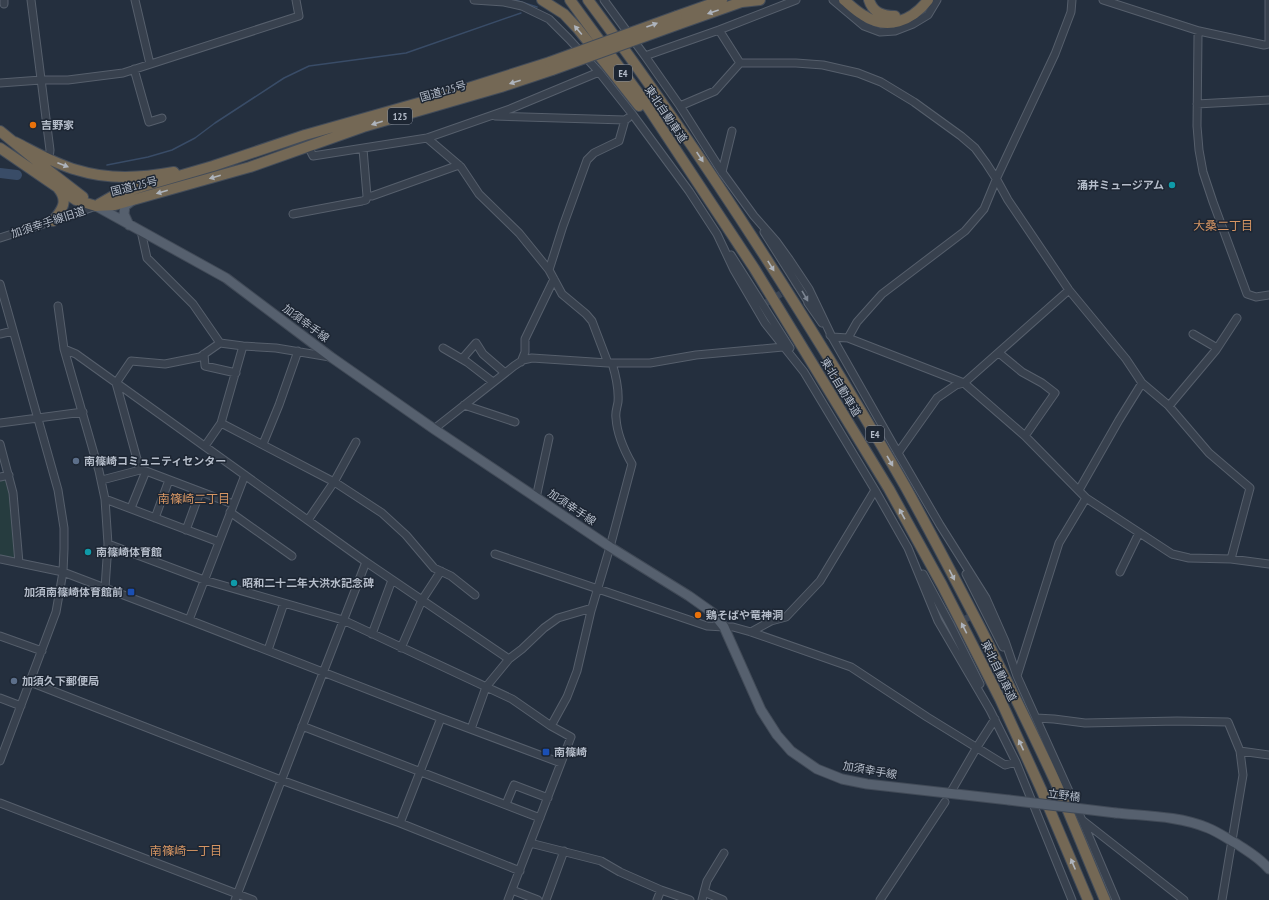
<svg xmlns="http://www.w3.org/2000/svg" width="1269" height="900" font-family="'PT Sans Narrow','Noto Sans JP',sans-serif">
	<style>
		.green { fill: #263c3f }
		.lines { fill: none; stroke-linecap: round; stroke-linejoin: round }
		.stream { stroke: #394c67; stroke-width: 1.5 }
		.river { stroke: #394c67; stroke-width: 10 }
		.minor-tunnel { stroke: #3a4453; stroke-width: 7; stroke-dasharray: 7 3.5; stroke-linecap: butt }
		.minor-casing { stroke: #565f6c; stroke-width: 9 }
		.major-casing { stroke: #414a57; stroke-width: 11 }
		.highway-casing { stroke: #434c59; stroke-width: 12 }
		.minor { stroke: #38414e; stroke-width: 7 }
		.major { stroke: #56606e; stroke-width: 9 }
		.highway { stroke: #746855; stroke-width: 10 }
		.major-bridge-casing { stroke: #414a57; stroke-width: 11; stroke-linecap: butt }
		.highway-bridge-casing { stroke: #434c59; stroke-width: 12; stroke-linecap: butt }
		.major-bridge { stroke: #56606e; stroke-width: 9 }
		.highway-bridge { stroke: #746855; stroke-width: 10 }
		.oneway { fill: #aeb4bd }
		.oneway2 { fill: #7c8592 }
		.food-dot { fill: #e8710a; stroke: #1d2633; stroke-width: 1.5 }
		.culture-dot { fill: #0f9aa8; stroke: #1d2633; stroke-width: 1.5 }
		.service-dot { fill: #5c6f8a; stroke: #1d2633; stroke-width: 1.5 }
		.transit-dot { fill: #1a4fb4; stroke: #1d2633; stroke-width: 1.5 }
		.labels { text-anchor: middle; stroke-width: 3; stroke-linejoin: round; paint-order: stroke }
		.shield { fill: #1d2633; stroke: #878f9c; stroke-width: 1 }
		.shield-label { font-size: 10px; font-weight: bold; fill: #b4bcc9 }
		.street-label { font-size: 11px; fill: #b4bcc9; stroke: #1d2633 }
		.poi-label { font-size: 11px; font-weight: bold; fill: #b4bcc9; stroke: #1d2633; text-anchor: start }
		.neighbourhood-label { font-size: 12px; fill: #d59563; stroke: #1d2633 }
	</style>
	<rect width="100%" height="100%" fill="#242f3e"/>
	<path class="green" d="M 0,479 L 7,479 L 10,490 L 16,556 L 14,558 L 0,555 Z"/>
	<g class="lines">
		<path class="stream" d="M 515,0 L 537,7
			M 107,165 L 148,157 L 172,150 L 195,138 L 215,123 L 284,78 L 309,66 L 406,53 L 521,13"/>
		<path class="river" d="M 0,173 L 17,175"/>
		<path class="minor-tunnel" d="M 766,303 L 793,286
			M 953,625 L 982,611"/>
		<defs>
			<path id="minor" d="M 4,0 L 4,4
				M 31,0 L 50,150 L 49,159
				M 135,0 L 150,64
				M 474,0 L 504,2 L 522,6 L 549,19 L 569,39 L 599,72 L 633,115 L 689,191 L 717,234 L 734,270 L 765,323 L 804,372 L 875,490 L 908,548 L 938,621 L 990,710 L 1016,762 L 1072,900
				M 604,0 L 645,56
				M 796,0 L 719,30 L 645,56 L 680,106 L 722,172 L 754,216 L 776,241 L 789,259 L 809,289 L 832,337 L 898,453 L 940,525 L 986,598 L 1005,641 L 1017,676 L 1082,820 L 1116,900
				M 833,0 L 864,26 L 880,32 L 895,31 L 913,24 L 928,15 L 937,0
				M 1103,0 L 1199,31 L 1264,45 L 1269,44 L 1269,0
				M 719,30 L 740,63
				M 1199,31 L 1198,36 L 1197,126 L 1199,150 L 1203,172 L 1213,202 L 1247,294 L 1256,297 L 1269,295
				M 134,69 L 149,122 L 162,118
				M 0,83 L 41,80 L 68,80 L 123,73 L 299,16 L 296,0
				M 1197,104 L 1269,100
				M 680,106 L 715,91 L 740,63 L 796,63 L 823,65 L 858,73 L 881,82 L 914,102 L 961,136 L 975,148 L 986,163 L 997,180 L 1008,200 L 1069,290 L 1126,359 L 1142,383 L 1168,405 L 1209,453 L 1250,488 L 1231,559
				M 495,116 L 625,120 L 628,118
				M 427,138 L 461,167 L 479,194 L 519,233 L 549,270 L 562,294 L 586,314 L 592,321 L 608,363
				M 308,146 L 313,156 L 427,138 L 510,109 L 599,72
				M 363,149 L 367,196 L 372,196 L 459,165
				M 722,172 L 732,131
				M 293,214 L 362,201 L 366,200 L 367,196
				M 141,231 L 147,258 L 193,304 L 220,343 L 243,346 L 276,348 L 330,357
				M 764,232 L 807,300 L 808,303 L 822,323
				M 0,238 L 53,221 L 96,206
				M 731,255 L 790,348
				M 549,270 L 563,226 L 587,160 L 594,153 L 619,141 L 625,120
				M 0,284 L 58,490 L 64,528 L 64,549 L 63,572 L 56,612 L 0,761
				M 58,306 L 64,349
				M 0,334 L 13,331
				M 1193,334 L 1217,348
				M 830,335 L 832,337 L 848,338 L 964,383 L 1025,436 L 1086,498 L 1172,554 L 1189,558 L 1231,559 L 1269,564
				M 848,338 L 857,322 L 882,294 L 965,231 L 984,209 L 998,175 L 1055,54 L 1071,12 L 1072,0
				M 443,348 L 467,362 L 493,382
				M 999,353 L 1022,372 L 1042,383 L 1055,393 L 1025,436
				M 204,354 L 205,366 L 236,373
				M 462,359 L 476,343 L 483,354 L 505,373
				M 521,362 L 525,352 L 525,339 L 554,279
				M 464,405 L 515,422
				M 1169,406 L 1216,350 L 1237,318
				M 0,423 L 83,412
				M 221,423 L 336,483 L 382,513 L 406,535 L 434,568 L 451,576 L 475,595
				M 434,429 L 514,366 L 523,360 L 532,358 L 608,363 L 650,363 L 696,355 L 783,347 L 788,345
				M 0,444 L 13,493 L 19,563
				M 263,444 L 279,405 L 298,351
				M 205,446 L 221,423 L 243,346
				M 898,453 L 937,398 L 956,385 L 964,383 L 1069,290
				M 140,470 L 116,383 L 131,361 L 165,364 L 200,357 L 220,343
				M 0,477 L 9,475
				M 102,480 L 140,470 L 146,471 L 233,504
				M 1079,490 L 1119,420 L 1142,383
				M 536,498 L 549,438
				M 105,499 L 219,542
				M 131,508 L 146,471
				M 230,512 L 292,556
				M 155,518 L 169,480
				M 308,520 L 334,482 L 356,442
				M 186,530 L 200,492
				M 108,544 L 204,580 L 343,620 L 512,699 L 551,726 L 571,737 L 508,900
				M 495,554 L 707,626 L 724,627 L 733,627 L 751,632 L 851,667 L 927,717 L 1005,765 L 1016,762
				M 0,559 L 63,572 L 189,620 L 441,718 L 561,763
				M 1120,572 L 1139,533
				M 923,574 L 951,626 L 980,684
				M 966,574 L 1003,647
				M 105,588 L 108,544 L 105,499 L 99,471 L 64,349 L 76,354 L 366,562 L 509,659
				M 189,620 L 245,475
				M 751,632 L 771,621 L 786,617 L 820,581 L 875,490
				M 372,634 L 392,580
				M 0,636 L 42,651
				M 401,648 L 422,600 L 441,571
				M 268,650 L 284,603
				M 1017,676 L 1059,543 L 1086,498
				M 30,682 L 281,780 L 400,823 L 520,871
				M 0,698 L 21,706
				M 1036,718 L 1054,719 L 1085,723 L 1177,721 L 1228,722 L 1240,751 L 1243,775 L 1222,900
				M 302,726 L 540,818
				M 551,726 L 567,697 L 577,671 L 591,611 L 610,547 L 632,464 C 624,450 617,434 616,418 C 615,412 617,408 618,402 C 619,389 616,376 612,363
				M 471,729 L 486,687 L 509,659 L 522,649 L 544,628 L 558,618 L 592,608
				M 1240,751 L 1269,755
				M 952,790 L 977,747 L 995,719
				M 0,803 L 253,900
				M 506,804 L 514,785 L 548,798
				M 1082,820 L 1184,900
				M 400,823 L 441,718
				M 530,843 L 601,861 L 620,872 L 661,890 L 690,900
				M 512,890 L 538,900
				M 704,892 L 707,881 L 724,853
				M 235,900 L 366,562
				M 546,900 L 564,851
				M 657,900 L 661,890
				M 702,900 L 704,892 L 723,900
				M 880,900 L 945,802"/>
			<path id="major" d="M 96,206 L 226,278 L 331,357 L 434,429 L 610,547 L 689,596 L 713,613 L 724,627 L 761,710 L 777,735 L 791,751 L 817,769 L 842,779 L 867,784 L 1009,800
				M 129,225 L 124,214 L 125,206 L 133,200
				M 1116,813 C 1146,816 1180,816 1208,828 C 1218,832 1228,839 1237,844 C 1249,852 1260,858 1269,869"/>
			<path id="highway" d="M 542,0 L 564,14 L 578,29 L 639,106
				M 570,0 L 639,94 L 754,268 L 889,489 L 942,585 L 1000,699 L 1041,789 L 1088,900
				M 588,0 C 662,99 731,202 797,307 C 834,366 870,425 905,486 C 931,533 956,581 981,629 C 1006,679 1031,729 1054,779 C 1072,819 1088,860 1105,900
				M 844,0 C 850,5 856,11 863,15 C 887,31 912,21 928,0
				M 869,0 C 873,13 883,16 895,16
				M 742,2 L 760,0
				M 677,16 L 722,0
				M 679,24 L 747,0
				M 0,131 L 48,170 L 83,197
				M 15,142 C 35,152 55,164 77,170 C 109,180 141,178 174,172
				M 0,148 L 76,200 L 96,206 L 115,205 L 250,167 L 363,127 L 501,87 L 552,70
				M 99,204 L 113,196 L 144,186 L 213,166 L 305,135 L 443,96 L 550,62
				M 53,221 C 62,210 69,201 58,188"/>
		</defs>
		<use href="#minor" class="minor-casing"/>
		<use href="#major" class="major-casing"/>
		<use href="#highway" class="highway-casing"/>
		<use href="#minor" class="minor"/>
		<use href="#major" class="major"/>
		<use href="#highway" class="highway"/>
		<defs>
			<path id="major-bridge" d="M 1009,800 L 1116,813"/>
			<path id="highway-bridge" d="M 550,62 L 677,16
				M 552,70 L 679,24"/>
		</defs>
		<use href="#major-bridge" class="major-bridge-casing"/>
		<use href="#highway-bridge" class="highway-bridge-casing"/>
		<use href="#major-bridge" class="major-bridge"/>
		<use href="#highway-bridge" class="highway-bridge"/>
	</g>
	<defs><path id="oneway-solid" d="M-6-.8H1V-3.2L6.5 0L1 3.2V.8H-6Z"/></defs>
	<g class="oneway">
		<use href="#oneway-solid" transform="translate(713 12) rotate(161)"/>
		<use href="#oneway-solid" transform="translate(652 25) rotate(-20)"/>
		<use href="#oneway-solid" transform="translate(578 30) rotate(-130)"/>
		<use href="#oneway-solid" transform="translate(515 82) rotate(162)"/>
		<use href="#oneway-solid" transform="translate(377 123) rotate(163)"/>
		<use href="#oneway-solid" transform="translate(700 157) rotate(56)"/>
		<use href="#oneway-solid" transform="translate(63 165) rotate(21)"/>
		<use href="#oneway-solid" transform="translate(215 177) rotate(164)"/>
		<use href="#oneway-solid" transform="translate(162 192) rotate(164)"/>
		<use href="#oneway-solid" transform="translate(771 266) rotate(58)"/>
		<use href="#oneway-solid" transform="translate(890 461) rotate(60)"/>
		<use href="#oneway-solid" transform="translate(902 514) rotate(-119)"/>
		<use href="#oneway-solid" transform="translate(952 575) rotate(63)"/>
		<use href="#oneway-solid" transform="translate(964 628) rotate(-117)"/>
		<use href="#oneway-solid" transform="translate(1021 745) rotate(-115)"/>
		<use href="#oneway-solid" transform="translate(1073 864) rotate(-113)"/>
	</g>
	<use class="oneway2" href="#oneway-solid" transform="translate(805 296) rotate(60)"/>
	<g class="food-dot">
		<circle cx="33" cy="125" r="4"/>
		<circle cx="698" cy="615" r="4"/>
	</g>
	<g class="culture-dot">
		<circle cx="1172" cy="185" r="4"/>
		<circle cx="88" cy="552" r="4"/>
		<circle cx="234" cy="583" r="4"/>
	</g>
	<g class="service-dot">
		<circle cx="76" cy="461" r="4"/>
		<circle cx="14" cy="681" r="4"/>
	</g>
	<g class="transit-dot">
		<rect x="127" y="588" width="8" height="8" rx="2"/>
		<rect x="542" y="748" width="8" height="8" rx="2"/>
	</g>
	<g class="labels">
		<g class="shield">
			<rect x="614" y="65" width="18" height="16" rx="3"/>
			<rect x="388" y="108" width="24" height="16" rx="3"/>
			<rect x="866" y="426" width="18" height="16" rx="3"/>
		</g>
		<g class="shield-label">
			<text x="623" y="77">E4</text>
			<text x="400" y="120">125</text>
			<text x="875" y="438">E4</text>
		</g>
		<g class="street-label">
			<text transform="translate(443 91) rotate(-16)" y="4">国道125号</text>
			<text transform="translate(666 114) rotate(56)" y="4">東北自動車道</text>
			<text transform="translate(134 186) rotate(-14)" y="4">国道125号</text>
			<text transform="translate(48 222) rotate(-18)" y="4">加須幸手線旧道</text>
			<text transform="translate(306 323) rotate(37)" y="4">加須幸手線</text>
			<text transform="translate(841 387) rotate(59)" y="4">東北自動車道</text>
			<text transform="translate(572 507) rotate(34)" y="4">加須幸手線</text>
			<text transform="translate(999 671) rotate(64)" y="4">東北自動車道</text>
			<text transform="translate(870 770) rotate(10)" y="4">加須幸手線</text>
			<text transform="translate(1064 795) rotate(7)" y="4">立野橋</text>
		</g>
		<g class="poi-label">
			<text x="41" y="129">吉野家</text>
			<text x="1164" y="189" text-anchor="end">涌井ミュージアム</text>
			<text x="84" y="465">南篠崎コミュニティセンター</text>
			<text x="96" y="556">南篠崎体育館</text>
			<text x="242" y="587">昭和二十二年大洪水記念碑</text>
			<text x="123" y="596" text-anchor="end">加須南篠崎体育館前</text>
			<text x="706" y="619">鶏そばや竜神洞</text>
			<text x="22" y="685">加須久下郵便局</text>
			<text x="554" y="756">南篠崎</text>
		</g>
		<g class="neighbourhood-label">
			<text x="1223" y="230">大桑二丁目</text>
			<text x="194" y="503">南篠崎二丁目</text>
			<text x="186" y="855">南篠崎一丁目</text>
		</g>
	</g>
</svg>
